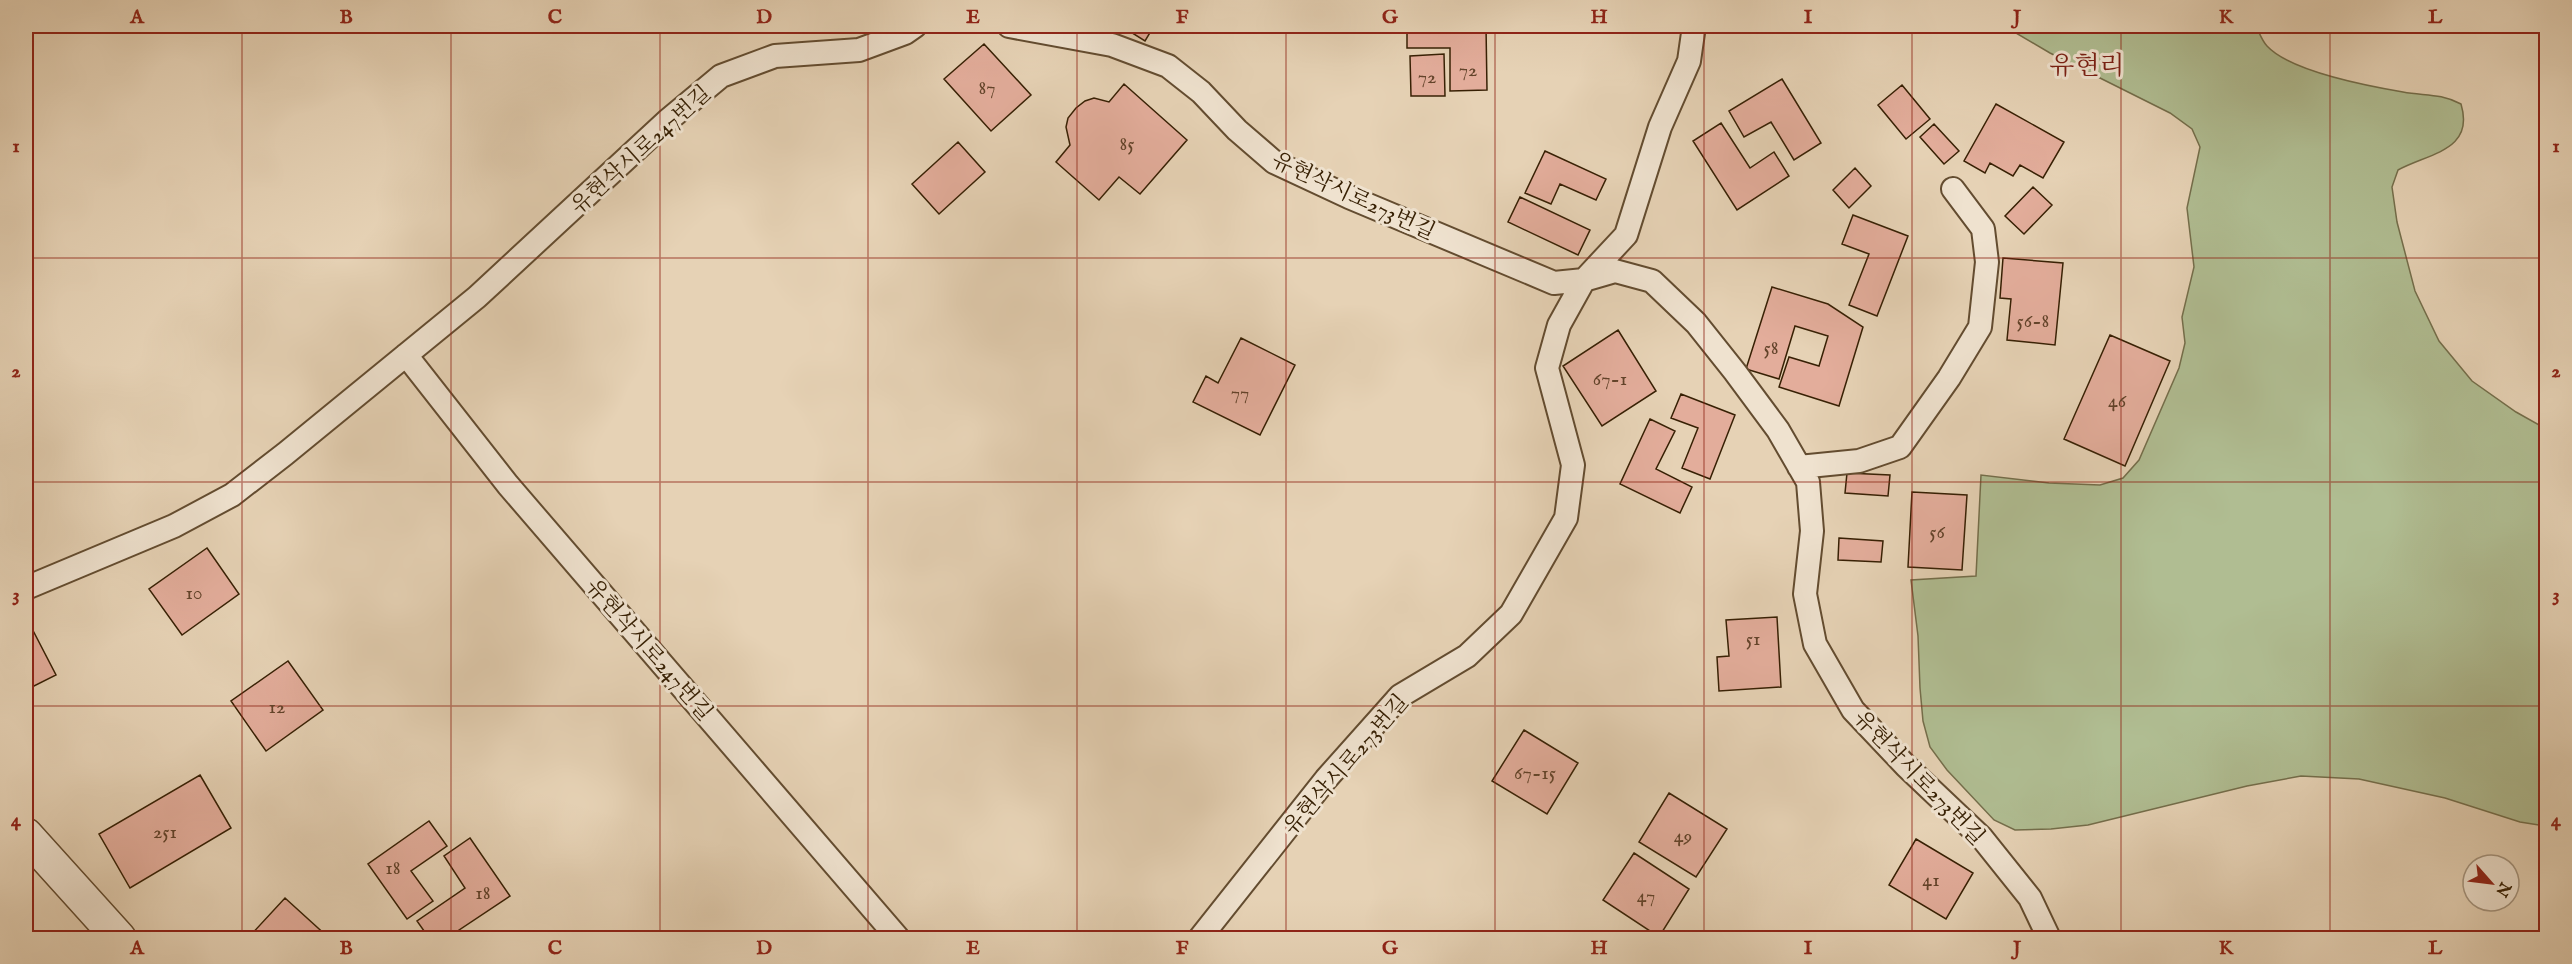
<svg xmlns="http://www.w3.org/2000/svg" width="2572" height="964" font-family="'IM FELL English','Noto Serif KR',serif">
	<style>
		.green { fill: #b0bd92; stroke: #746e4b; stroke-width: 1.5 }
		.building { fill: #e3ad9b; stroke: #372004; stroke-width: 1.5 }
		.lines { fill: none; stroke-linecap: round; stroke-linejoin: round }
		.service-casing { stroke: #634c30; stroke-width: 26 }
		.minor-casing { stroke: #634c30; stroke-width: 36 }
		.service { stroke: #efe2cf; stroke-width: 22 }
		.minor { stroke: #efe2cf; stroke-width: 33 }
		.grid { fill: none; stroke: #8f2418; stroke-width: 1.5; stroke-opacity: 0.55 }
		.labels { text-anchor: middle; stroke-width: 6; stroke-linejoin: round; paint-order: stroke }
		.number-label { font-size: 20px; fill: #62432a }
		.street-label { font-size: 22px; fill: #372004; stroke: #efe2cf }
		.quarter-label { font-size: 26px; fill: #7a1f14; stroke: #efe2cf }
		.neatline { fill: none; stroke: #8f2418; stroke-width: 2 }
		.grid-label { font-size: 20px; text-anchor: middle; font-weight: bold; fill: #8f2418 }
	</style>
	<rect width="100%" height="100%" fill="#e6d2b5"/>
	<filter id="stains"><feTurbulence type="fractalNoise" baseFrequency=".00333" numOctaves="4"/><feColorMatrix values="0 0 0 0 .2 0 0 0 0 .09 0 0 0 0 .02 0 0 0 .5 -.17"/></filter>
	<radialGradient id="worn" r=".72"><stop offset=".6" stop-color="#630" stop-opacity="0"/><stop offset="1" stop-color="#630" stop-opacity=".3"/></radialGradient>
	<path class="green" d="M 2004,26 L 2256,26 C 2259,32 2262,41 2267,46 C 2290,71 2368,86 2403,92 C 2425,96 2440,93 2461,104 C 2475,151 2429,153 2398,170 L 2392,187 L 2397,222 L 2415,291 L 2439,341 L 2472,381 L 2516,412 L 2546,429 L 2546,826 L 2520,822 L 2445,798 L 2359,779 L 2301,776 L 2247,786 L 2088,825 L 2051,829 L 2015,830 L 1994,820 L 1947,770 L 1930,747 L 1923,721 L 1920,688 L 1918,636 L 1911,580 L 1976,576 L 1981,475 L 2049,483 L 2100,485 L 2123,478 L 2139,460 L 2179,368 L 2185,343 L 2182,317 L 2194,267 L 2187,208 L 2200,147 L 2192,129 L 2170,113 L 2050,53 Z"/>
	<path class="building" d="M 1121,26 L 1154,26 L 1145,41 Z
		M 1407,26 L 1486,26 L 1487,90 L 1450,91 L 1450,48 L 1407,48 Z
		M 984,44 L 1031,95 L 991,131 L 944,79 Z
		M 1444,54 L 1445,96 L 1411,96 L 1410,56 Z
		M 1782,79 L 1821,143 L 1794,160 L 1771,122 L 1744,137 L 1729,111 Z
		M 1124,84 L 1187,140 L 1140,194 L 1119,177 L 1099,200 L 1056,162 L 1070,145 L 1066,127 L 1068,118 L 1076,108 L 1085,101 L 1094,98 L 1109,102 Z
		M 1902,85 L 1930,119 L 1906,139 L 1878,105 Z
		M 1996,104 L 2064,142 L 2043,178 L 2020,165 L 2013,176 L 1990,163 L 1985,173 L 1964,161 Z
		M 1721,123 L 1750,168 L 1774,152 L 1789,176 L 1737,210 L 1693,141 Z
		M 1934,124 L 1959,151 L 1944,164 L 1920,137 Z
		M 958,142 L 985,172 L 939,214 L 912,184 Z
		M 1545,151 L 1606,179 L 1596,200 L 1560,184 L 1551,204 L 1525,193 Z
		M 1855,168 L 1871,186 L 1849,208 L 1833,190 Z
		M 2033,187 L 2052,205 L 2024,234 L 2005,216 Z
		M 1520,197 L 1590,230 L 1578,255 L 1508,222 Z
		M 1853,215 L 1908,236 L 1877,316 L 1849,305 L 1869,254 L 1842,244 Z
		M 2003,258 L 2063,263 L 2055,345 L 2007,340 L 2011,299 L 2000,298 Z
		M 1772,287 L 1828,304 L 1863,327 L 1839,406 L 1779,387 L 1789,357 L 1819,366 L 1828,336 L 1795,326 L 1779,379 L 1746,369 Z
		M 1618,330 L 1656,391 L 1602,426 L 1563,366 Z
		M 2110,335 L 2170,361 L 2125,466 L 2064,439 Z
		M 1241,338 L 1295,365 L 1260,435 L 1193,402 L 1206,376 L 1218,383 Z
		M 1681,394 L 1735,415 L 1710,479 L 1682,468 L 1698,428 L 1671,418 Z
		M 1650,419 L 1675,431 L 1656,469 L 1692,487 L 1680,513 L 1620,484 Z
		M 1847,473 L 1890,475 L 1888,496 L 1845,493 Z
		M 1912,492 L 1967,495 L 1962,570 L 1908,567 Z
		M 1839,538 L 1883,541 L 1881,562 L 1838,560 Z
		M 207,548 L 239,594 L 182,635 L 149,589 Z
		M 26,617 L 56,675 L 26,690 Z
		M 1777,617 L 1781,687 L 1719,691 L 1717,657 L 1729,656 L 1726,620 Z
		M 288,661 L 323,710 L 266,751 L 231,701 Z
		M 1524,730 L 1578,763 L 1547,814 L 1492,781 Z
		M 200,775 L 231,828 L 130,888 L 99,834 Z
		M 1669,793 L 1727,829 L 1696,877 L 1639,842 Z
		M 429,821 L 447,846 L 411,871 L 433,901 L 407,919 L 368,864 Z
		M 470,838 L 510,896 L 447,938 L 429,938 L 417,921 L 465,888 L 444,856 Z
		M 1916,839 L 1973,873 L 1946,919 L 1889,885 Z
		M 1634,853 L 1689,889 L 1659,937 L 1603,900 Z
		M 285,898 L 329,938 L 248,938 Z"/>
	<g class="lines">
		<defs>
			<path id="service" d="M 1009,26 L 1112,45 L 1168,66 L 1201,92 L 1237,130 L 1274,162 L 1349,197 L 1554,283 L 1584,280 L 1615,271 L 1652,281 L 1696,323 L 1735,372 L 1778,430 L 1808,482 L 1812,531 L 1805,594 L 1815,644 L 1853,710 L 1906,766 L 1982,838 L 2030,898 L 2049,938
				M 406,355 L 508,485 L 898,938
				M 1799,467 L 1859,461 L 1900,447 L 1949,378 L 1980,327 L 1987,262 L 1983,229 L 1953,189
				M 26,588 L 174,526 L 232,495 L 285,454 L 477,297 L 667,121 L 721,76 L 775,56 L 859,50 L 905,33 L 915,26
				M 1200,938 L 1326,779 L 1400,696 L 1467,656 L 1511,614 L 1566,518 L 1573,465 L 1547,368 L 1559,325 L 1584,280 L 1626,235 L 1660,127 L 1689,61 L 1694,26"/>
			<path id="minor" d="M 26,835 L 119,938"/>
		</defs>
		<use href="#service" class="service-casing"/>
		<use href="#minor" class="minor-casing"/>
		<use href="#service" class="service"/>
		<use href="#minor" class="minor"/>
	</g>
	<path class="grid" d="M 242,26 L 242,938M 451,26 L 451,938M 660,26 L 660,938M 868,26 L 868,938M 1077,26 L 1077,938M 1286,26 L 1286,938M 1495,26 L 1495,938M 1704,26 L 1704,938M 1912,26 L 1912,938M 2121,26 L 2121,938M 2330,26 L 2330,938M 26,258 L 2546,258M 26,482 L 2546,482M 26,706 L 2546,706"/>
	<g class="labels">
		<g class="number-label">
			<text x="1468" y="76">72</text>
			<text x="1427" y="83">72</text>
			<text x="987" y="94">87</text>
			<text x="1127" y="150">85</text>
			<text x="2033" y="327">56-8</text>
			<text x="1771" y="354">58</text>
			<text x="1610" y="385">67-1</text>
			<text x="1240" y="399">77</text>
			<text x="2117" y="407">46</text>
			<text x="1937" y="538">56</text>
			<text x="194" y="599">10</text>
			<text x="1753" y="645">51</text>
			<text x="277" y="713">12</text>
			<text x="1535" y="779">67-15</text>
			<text x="165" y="838">251</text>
			<text x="1683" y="842">49</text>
			<text x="393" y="874">18</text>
			<text x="1931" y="886">41</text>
			<text x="483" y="899">18</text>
			<text x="1646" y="902">47</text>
		</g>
		<g class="street-label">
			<text transform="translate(640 149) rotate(-42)" y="8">유현삭시로247번길</text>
			<text transform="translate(1354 195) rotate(25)" y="8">유현삭시로273번길</text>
			<text transform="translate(650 649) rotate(49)" y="8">유현삭시로247번길</text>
			<text transform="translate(1345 764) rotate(-49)" y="8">유현삭시로273번길</text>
			<text transform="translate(1920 777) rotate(46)" y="8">유현삭시로273번길</text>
		</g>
		<g class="quarter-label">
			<text x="2087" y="74">유현리</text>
		</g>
	</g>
	<rect width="2572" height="964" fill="none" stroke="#e6d2b5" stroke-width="66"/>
	<g transform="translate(2491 883) rotate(118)"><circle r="28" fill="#efe2cf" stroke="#a5947e" stroke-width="1.5"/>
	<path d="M0-4.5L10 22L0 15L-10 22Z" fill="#8f2418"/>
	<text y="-9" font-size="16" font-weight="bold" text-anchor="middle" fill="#372004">N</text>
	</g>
	<rect x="33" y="33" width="2506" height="898" class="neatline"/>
	<g class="grid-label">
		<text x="137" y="23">A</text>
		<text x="346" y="23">B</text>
		<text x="555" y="23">C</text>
		<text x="764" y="23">D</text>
		<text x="973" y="23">E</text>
		<text x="1182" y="23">F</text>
		<text x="1390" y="23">G</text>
		<text x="1599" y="23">H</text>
		<text x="1808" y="23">I</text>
		<text x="2017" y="23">J</text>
		<text x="2226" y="23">K</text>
		<text x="2435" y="23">L</text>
		<text x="16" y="152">1</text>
		<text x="2556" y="152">1</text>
		<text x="16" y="377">2</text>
		<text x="2556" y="377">2</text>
		<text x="16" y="601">3</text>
		<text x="2556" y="601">3</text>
		<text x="16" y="826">4</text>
		<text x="2556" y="826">4</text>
		<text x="137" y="954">A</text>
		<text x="346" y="954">B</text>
		<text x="555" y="954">C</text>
		<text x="764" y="954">D</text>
		<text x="973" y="954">E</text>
		<text x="1182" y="954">F</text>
		<text x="1390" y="954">G</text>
		<text x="1599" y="954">H</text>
		<text x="1808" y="954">I</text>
		<text x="2017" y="954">J</text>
		<text x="2226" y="954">K</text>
		<text x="2435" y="954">L</text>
	</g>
	<rect width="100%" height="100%" filter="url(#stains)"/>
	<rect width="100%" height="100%" fill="url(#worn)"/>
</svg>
